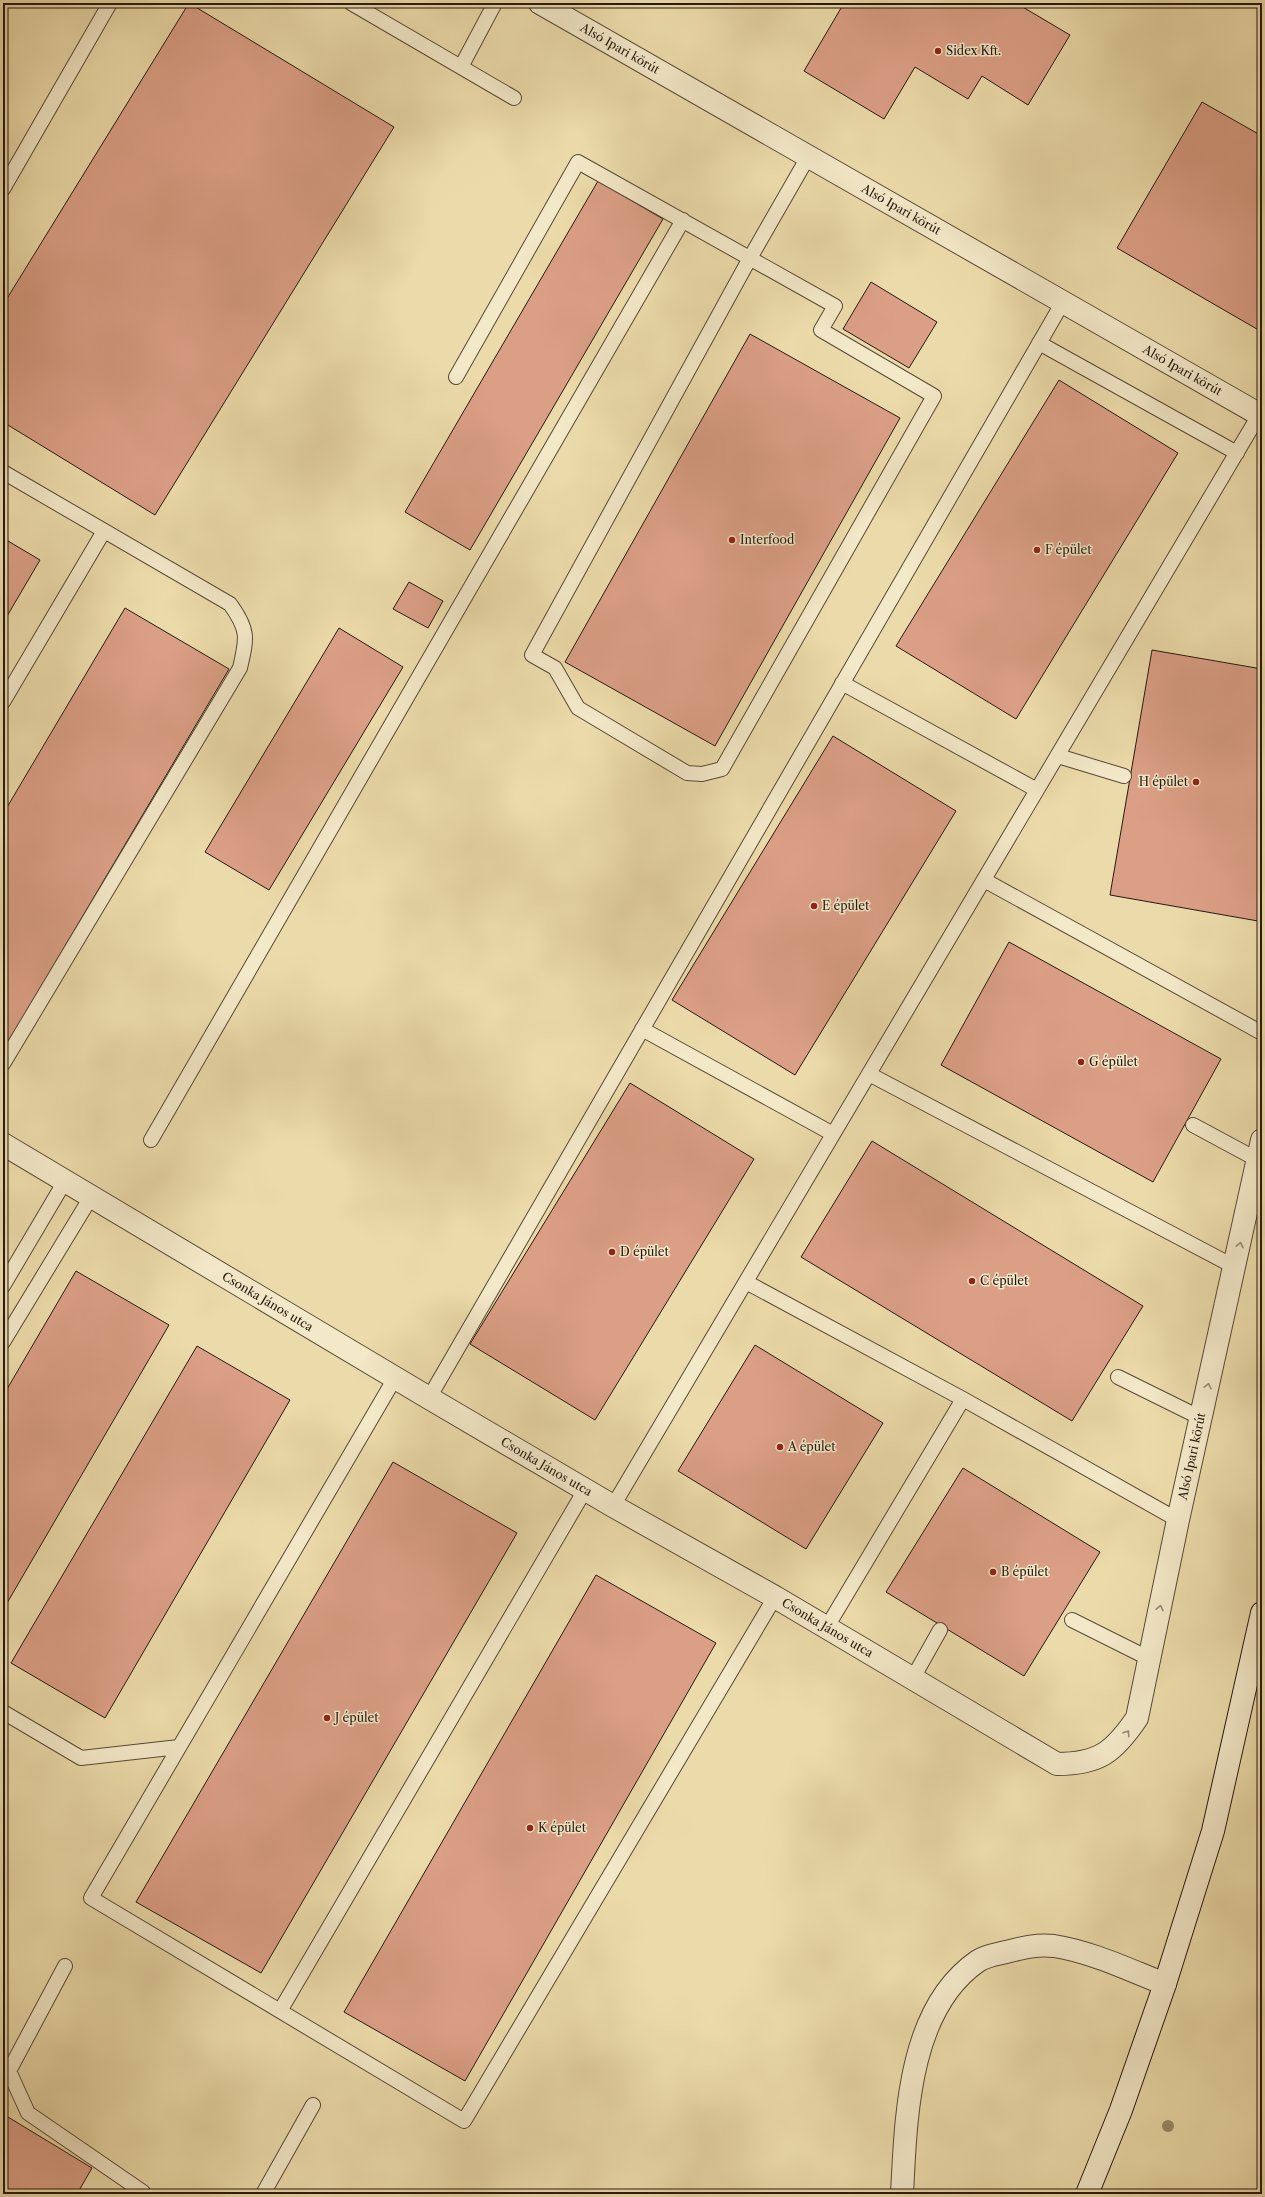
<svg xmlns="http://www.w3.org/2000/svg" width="1265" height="2197" font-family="'Libre Caslon Text',serif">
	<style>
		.building { fill: #db9f86; stroke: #261911 }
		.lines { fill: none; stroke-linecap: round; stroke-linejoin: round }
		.lane-casing { stroke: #584a37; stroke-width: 16 }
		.street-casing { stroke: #584a37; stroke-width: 24 }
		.secondary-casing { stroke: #261911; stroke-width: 24 }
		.lane { stroke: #f3e8c8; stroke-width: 14 }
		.street { stroke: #f3e8c8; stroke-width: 22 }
		.secondary { stroke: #f3e8c8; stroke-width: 22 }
		.tree { fill: #988c69 }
		.oneway { stroke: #978b76 }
		.poi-dot { fill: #8f2418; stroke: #f3e8c8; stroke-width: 1.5 }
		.labels { text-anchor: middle; stroke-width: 3; stroke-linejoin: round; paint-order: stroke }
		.street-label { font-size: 12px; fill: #261911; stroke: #f3e8c8 }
		.poi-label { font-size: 12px; fill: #261911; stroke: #f3e8c8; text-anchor: start }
	</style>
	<rect width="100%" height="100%" fill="#ecdbaa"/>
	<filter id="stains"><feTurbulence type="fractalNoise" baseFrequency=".005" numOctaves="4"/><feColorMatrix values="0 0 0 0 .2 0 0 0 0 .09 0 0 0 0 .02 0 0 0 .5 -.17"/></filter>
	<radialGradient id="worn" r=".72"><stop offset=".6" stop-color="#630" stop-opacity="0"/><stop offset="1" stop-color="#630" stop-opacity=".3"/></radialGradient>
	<path class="building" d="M 189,3 L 394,127 L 155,515 L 3,422 L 3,305 Z
		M 844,3 L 1016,3 L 1070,35 L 1028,105 L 982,76 L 968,99 L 915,67 L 884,119 L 804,71 Z
		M 1202,102 L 1262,136 L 1262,332 L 1117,248 Z
		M 598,181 L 663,219 L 470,550 L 405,512 Z
		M 871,282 L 937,322 L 909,368 L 843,329 Z
		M 750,334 L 900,418 L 715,746 L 565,662 Z
		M 1059,380 L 1178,453 L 1016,719 L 896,646 Z
		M 3,538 L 40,560 L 3,623 Z
		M 409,582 L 443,601 L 428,628 L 393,609 Z
		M 125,608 L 229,669 L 4,1049 L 3,814 Z
		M 339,628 L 403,667 L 269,890 L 205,852 Z
		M 1152,650 L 1262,669 L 1262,897 L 1258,921 L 1110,895 Z
		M 833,736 L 956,811 L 795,1075 L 672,1000 Z
		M 1009,942 L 1221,1059 L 1153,1182 L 941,1065 Z
		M 630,1083 L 754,1159 L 595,1420 L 470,1344 Z
		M 872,1141 L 1143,1306 L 1072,1421 L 801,1257 Z
		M 76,1271 L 169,1325 L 3,1610 L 3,1396 Z
		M 755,1345 L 883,1423 L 806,1549 L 678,1471 Z
		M 197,1346 L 290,1400 L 105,1718 L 11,1663 Z
		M 393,1462 L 517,1533 L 261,1973 L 136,1902 Z
		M 963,1468 L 1100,1552 L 1024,1676 L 886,1592 Z
		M 596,1575 L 716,1643 L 465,2081 L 344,2012 Z
		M 3,2114 L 92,2168 L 77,2194 L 3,2194 Z"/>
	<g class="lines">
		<defs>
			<path id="lane" d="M 351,3 L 514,98
				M 461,67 L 495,3
				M 3,189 L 110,3
				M 1039,343 L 1237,453
				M 456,377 L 578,162 L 835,306 L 821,330 L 934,396 L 722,769 L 702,774 L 687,773 L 578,708 L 555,668 L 532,655 L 750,258 L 808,157
				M 3,472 L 230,604 C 249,630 247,638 240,668 L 3,1064
				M 842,683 L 1037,790
				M 3,702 L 104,531
				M 1058,756 L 1124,776
				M 984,880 L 1262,1033
				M 642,1029 L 833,1134
				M 869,1074 L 1235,1267
				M 1193,1125 L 1258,1160
				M 151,1140 L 683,220
				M 746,1282 L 963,1399 L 1178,1520
				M 3,1286 L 65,1181
				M 3,1342 L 91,1197
				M 1118,1377 L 1201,1418
				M 395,1378 L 91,1898 L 464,2121 L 775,1597
				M 429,1398 L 1063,302
				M 613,1506 L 1259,415
				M 1072,1620 L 1150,1659
				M 827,1627 L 963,1399
				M 913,1678 L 940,1630
				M 3,1712 L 81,1758 L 179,1747
				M 65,1966 L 9,2071 L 28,2113 L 143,2192
				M 280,2011 L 585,1490
				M 263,2194 L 313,2105"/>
			<g id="street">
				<path id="s1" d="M 540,3 L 1262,416"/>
				<path id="s2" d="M 3,1144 L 429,1398 L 613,1506 L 775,1597 L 1057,1764 C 1099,1764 1114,1752 1137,1718 L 1178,1520 L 1262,1140"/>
				<path d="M 902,2194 C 906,2117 908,2009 978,1961 C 985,1956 998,1954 1006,1952 C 1022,1948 1037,1944 1054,1946 C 1092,1952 1129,1970 1165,1984"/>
			</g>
			<path id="secondary" d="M 1087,2194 L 1121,2110 L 1165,1984 L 1213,1831 L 1262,1613"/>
		</defs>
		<use href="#lane" class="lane-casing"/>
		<use href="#street" class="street-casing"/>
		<use href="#secondary" class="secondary-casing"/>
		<use href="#lane" class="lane"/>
		<use href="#street" class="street"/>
		<use href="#secondary" class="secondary"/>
	</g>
	<circle class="tree" cx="1168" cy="2126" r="6"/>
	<defs><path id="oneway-chevron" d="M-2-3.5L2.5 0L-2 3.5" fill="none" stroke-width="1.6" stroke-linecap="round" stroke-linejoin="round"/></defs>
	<g class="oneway">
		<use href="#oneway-chevron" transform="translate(1240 1245) rotate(-78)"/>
		<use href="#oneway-chevron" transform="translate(1208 1386) rotate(-77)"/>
		<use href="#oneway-chevron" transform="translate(1160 1608) rotate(-78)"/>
		<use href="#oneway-chevron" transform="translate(1127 1733) rotate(-56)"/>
	</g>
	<g class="poi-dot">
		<circle cx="938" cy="51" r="4"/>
		<circle cx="732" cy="540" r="4"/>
		<circle cx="1037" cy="550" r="4"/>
		<circle cx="1196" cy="782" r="4"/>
		<circle cx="814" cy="906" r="4"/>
		<circle cx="1081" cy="1062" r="4"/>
		<circle cx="612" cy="1252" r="4"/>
		<circle cx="972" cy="1281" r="4"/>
		<circle cx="780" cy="1447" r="4"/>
		<circle cx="993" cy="1572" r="4"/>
		<circle cx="327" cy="1718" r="4"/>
		<circle cx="530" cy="1828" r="4"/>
	</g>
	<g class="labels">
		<g class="street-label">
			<text dy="4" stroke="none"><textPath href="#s1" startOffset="92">Alsó Ipari körút</textPath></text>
			<text dy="4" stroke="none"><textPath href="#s1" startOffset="416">Alsó Ipari körút</textPath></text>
			<text dy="4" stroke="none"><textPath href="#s1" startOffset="740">Alsó Ipari körút</textPath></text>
			<text dy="4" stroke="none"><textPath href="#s2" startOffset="308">Csonka János utca</textPath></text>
			<text dy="4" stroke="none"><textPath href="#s2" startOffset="1588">Alsó Ipari körút</textPath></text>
			<text dy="4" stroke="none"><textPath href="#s2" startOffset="632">Csonka János utca</textPath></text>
			<text dy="4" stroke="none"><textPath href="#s2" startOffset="956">Csonka János utca</textPath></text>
		</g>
		<g class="poi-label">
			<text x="946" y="55">Sidex Kft.</text>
			<text x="740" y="544">Interfood</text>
			<text x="1045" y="554">F épület</text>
			<text x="1188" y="786" text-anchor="end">H épület</text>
			<text x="822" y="910">E épület</text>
			<text x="1089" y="1066">G épület</text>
			<text x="620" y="1256">D épület</text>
			<text x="980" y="1285">C épület</text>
			<text x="788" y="1451">A épület</text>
			<text x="1001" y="1576">B épület</text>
			<text x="335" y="1722">J épület</text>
			<text x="538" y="1832">K épület</text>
		</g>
	</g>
	<rect width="1265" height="2197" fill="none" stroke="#ecdbaa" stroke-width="16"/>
	<rect x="4" y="4" width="1257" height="2189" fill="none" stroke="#261911" stroke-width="2"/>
	<rect x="8" y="8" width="1249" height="2181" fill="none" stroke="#261911"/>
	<rect width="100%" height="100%" filter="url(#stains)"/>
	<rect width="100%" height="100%" fill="url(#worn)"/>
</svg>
